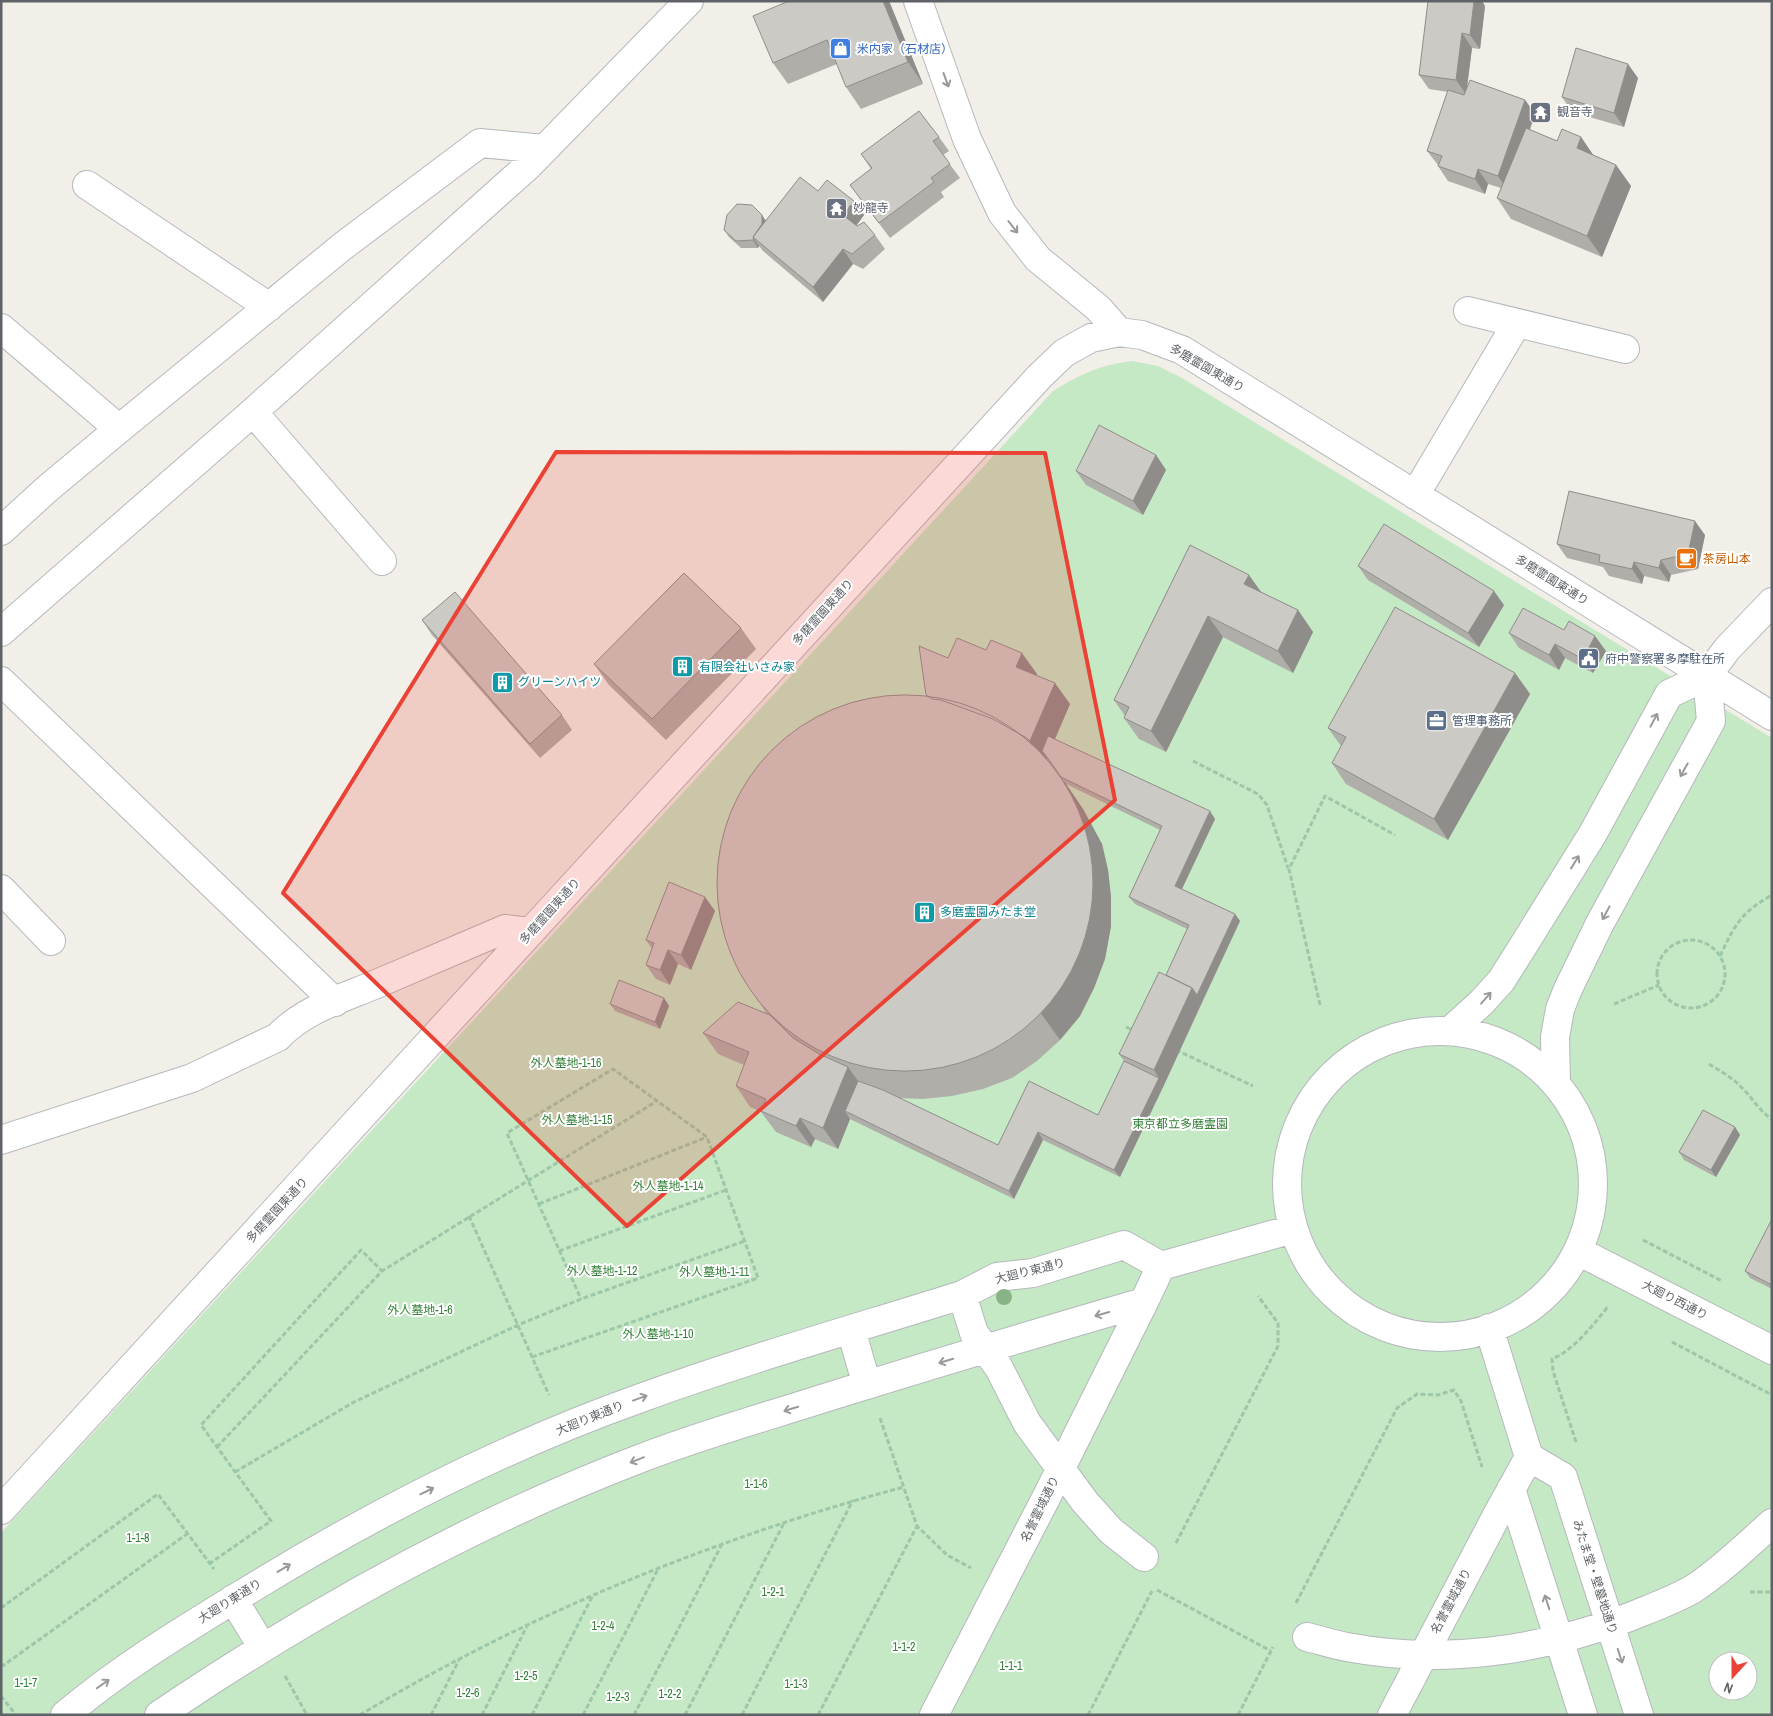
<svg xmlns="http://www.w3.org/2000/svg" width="1773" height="1716" font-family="'Archivo Narrow','Noto Sans JP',sans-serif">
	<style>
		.green { fill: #c5e8c5; fill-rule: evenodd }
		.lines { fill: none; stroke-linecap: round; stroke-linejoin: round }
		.minor-casing { stroke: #b5b8bc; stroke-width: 30 }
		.path { stroke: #9cc7a9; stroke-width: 3; stroke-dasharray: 5 2.5; stroke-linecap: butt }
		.minor { stroke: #fff; stroke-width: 28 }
		.tree { fill: #89b387 }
		.wall { fill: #afaea9; fill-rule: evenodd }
		.shaded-wall { fill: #8f8d8a }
		.building { fill: #cccac5; stroke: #8f8d8a }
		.oneway { stroke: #979a9d }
		.marked { fill: #ea4335; fill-opacity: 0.2; stroke: #ea4335; stroke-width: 4; stroke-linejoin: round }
		.labels { text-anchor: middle; stroke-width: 4; stroke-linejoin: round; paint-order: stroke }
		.shop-label { font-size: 12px; fill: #366cbe; stroke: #fff; text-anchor: start }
		.worship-label { font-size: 12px; fill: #5b616d; stroke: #fff; text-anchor: start }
		.street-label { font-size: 12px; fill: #5f6368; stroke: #fff }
		.food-label { font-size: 12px; fill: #c56008; stroke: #fff; text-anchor: start }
		.service-label { font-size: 12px; fill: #4e5e75; stroke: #fff; text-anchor: start }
		.culture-label { font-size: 12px; fill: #0d838f; stroke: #fff; text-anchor: start }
		.park-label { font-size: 12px; fill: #348238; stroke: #fff }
	</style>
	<rect width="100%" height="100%" fill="#f1efe8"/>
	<path class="green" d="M 1132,361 L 1158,366 L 1182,378 L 1772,738 L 1772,1715 L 1,1715 L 1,1533 L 1053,391 C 1081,374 1100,365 1132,361 ZM 1718,1661 L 1748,1661 L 1748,1691 L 1718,1691 Z"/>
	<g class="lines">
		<defs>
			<path id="minor" d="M 918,1 L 967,139 L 1002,213 L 1038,259 L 1098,308 L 1119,332
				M 87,185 L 269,307
				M 1468,311 L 1625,349
				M 1,328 L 119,429
				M 253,412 L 382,561
				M 1415,495 L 1517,323
				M 1,531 L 47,489 L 119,429 L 343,246 L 480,143 L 544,149
				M 1,632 L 253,412 L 529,165 L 689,1
				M 1,681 L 335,1002
				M 1,889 L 51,941
				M1287 1184a153 153 0 1 1 306 0a153 153 0 1 1-306 0Z
				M 1450,1031 L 1481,1003 L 1501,981 L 1520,951 L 1592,835 L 1669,694 L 1707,676 L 1727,649 L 1772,602
				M 1556,1084 L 1555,1037 L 1560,1009 L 1568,989 L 1600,923 L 1711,721 L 1707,676
				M 1,1140 L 192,1078 L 278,1037 C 303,1010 341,999 374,985 C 418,966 461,948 505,929 L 530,932
				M 1578,1251 L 1772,1350
				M 962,1295 L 974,1333 L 999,1368 L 1027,1423 L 1085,1502 L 1111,1531 L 1144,1557
				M 1489,1328 L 1529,1457 L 1563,1477 L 1639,1715
				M 851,1330 L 867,1385
				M 1511,1489 L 1583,1715
				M 1,1510 L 1039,377 L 1064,353 L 1091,338 L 1119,332 L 1142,335 L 1182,350 L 1772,716
				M 233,1599 L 263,1648
				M 1307,1637 C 1320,1640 1334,1645 1347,1647 C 1441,1665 1539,1651 1627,1618 C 1649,1609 1672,1601 1693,1589 C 1722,1570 1746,1546 1772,1523
				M 65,1715 C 119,1669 179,1633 239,1596 C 365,1518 498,1449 638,1399 C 744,1360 854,1329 962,1295 L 997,1277 L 1033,1273 L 1124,1245 L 1161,1266 L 1293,1229
				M 159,1715 C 310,1613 469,1524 639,1459 C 703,1434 769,1416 834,1395 C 937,1363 1041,1332 1144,1302 L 1161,1266
				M 934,1715 L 1047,1496 L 1144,1302
				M 1392,1715 L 1497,1515 L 1529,1457"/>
		</defs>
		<use href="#minor" class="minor-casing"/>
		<path class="path" d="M 1193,761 L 1258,794 L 1267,805 L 1288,868
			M1657 974a34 34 0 1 1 68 0a34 34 0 1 1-68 0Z
			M 1720,956 C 1735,925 1740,913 1772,895
			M 1614,1004 L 1659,985
			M 1320,1005 L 1289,869 L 1325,796 L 1395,835
			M 1126,1027 L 1135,1031
			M 1176,1050 L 1253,1086
			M 1709,1064 C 1720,1071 1732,1077 1741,1087 C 1752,1097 1759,1111 1772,1119
			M 539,1204 L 707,1137
			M 469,1216 L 549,1395
			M 1643,1240 L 1722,1281
			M 559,1251 L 726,1190
			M 1672,1342 L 1772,1395
			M 532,1357 L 758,1278 L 707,1137 L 613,1069 L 507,1133 L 581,1299
			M 880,1418 L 917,1526 L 947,1555 L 971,1568
			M 1576,1442 L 1553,1371 L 1552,1359 C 1575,1349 1591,1327 1607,1308 L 1609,1309
			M 217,1447 L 382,1271 L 657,1101
			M 235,1472 L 354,1402 L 518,1325 L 581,1299 L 745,1241
			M 1176,1543 L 1278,1346 L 1278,1323 L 1258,1296
			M 209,1564 L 271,1521 L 201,1425 L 361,1250 L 382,1271
			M 1157,1590 L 1271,1651
			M 1750,1592 L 1772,1592
			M 1296,1603 L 1397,1408 L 1417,1394 L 1438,1395 L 1454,1390 L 1461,1401 L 1482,1467
			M 1,1608 L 158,1494 L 214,1569
			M 1,1667 L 187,1534
			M 285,1676 L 307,1715
			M 1,1696 L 16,1715
			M 360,1715 C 482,1641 613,1582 748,1535 C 799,1517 851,1501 904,1487
			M 431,1715 L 459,1660
			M 482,1715 L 528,1624
			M 532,1715 L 593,1595
			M 583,1715 L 658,1569
			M 634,1715 L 722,1544
			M 685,1715 L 784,1523
			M 742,1715 L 853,1500
			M 818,1715 L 917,1526
			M 1088,1715 L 1152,1591
			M 1238,1715 L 1273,1647"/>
		<use href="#minor" class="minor"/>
	</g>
	<circle class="tree" cx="1004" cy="1297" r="8"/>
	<path class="wall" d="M 789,1 L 889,1 L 923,84 L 861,109 L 846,87 L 837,64 L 788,84 L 773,63 Z
		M 1485,6 L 1480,49 L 1472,48 L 1467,88 L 1525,100 L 1535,114 L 1530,130 L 1557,141 L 1581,137 L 1593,155 L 1616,165 L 1631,186 L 1602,257 L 1511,219 L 1497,198 L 1501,188 L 1488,184 L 1485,194 L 1448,181 L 1438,166 L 1438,165 L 1427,151 L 1448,92 L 1429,89 L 1419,75 Z
		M 1638,78 L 1624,127 L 1572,112 L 1562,97 Z
		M 939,137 L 949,151 L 943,155 L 960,178 L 941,192 L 944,197 L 890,238 L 850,185 L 871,169 L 861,154 Z
		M 818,191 L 854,201 L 864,215 L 856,226 L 875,235 L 885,249 L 863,269 L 853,264 L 823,302 L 763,251 L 759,246 L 758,248 L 741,248 L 729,237 L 724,230 L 762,215 L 765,220 Z
		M 1156,455 L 1166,470 L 1143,515 L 1086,485 L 1076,471 Z
		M 1705,535 L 1698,569 L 1671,575 L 1669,582 L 1644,576 L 1642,584 L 1609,576 L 1603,567 L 1567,558 L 1557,544 Z
		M 1190,545 L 1261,592 L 1298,610 L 1313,632 L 1293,673 L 1223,637 L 1166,752 L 1139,739 L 1124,718 L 1125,716 L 1114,700 Z
		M 1358,566 L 1504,605 L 1479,647 L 1368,580 Z
		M 422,620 L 562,715 L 572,730 L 540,758 L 432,635 Z
		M 741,628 L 756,649 L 666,740 L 609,685 L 594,664 Z
		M 1564,630 L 1606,651 L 1593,673 L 1565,658 L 1559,670 L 1519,648 L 1509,633 Z
		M 948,658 L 1037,674 L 1036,675 L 1070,704 L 1055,739 L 1215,819 L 1182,889 L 1235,914 L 1240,921 L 1164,1085 L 1120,1177 L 1043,1140 L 1014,1199 L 850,1119 L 838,1149 L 815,1139 L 811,1147 L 776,1132 L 761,1112 L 750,1107 L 736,1086 L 744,1065 L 718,1054 L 703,1033 L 767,1014 L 748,986 L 928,698 L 926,695 ZM 1066,784 L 1160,830 L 1129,897 L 1135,904 L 1187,929 L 1166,975 L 1119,1054 L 1124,1061 L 1098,1115 L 998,1145 L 899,1098 L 923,1099 L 952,1096 L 983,1089 L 1012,1078 L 1037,1061 L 1060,1040 L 1080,1016 L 1094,988 L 1105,959 L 1111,926 L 1111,897 L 1108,870 L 1102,844 L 1083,809 Z
		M 1515,673 L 1530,694 L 1448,840 L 1346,784 L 1332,763 L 1341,746 L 1328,728 Z
		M 705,897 L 715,911 L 691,970 L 678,964 L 670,985 L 656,979 L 646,965 L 652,949 L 646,940 Z
		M 664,998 L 669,1006 L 660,1029 L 615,1011 L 610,1004 Z
		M 1735,1127 L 1740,1135 L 1716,1177 L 1684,1160 L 1679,1152 Z
		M 1772,1219 L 1772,1289 L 1750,1278 L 1745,1271 Z"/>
	<path class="shaded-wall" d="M 883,1 L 889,1 L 923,84 L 908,62 Z
		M 1474,1 L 1482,1 L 1485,6 L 1480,49 L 1470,35 Z
		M 1462,33 L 1472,48 L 1466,94 L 1456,80 Z
		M 1628,64 L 1638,78 L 1624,127 L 1614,113 Z
		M 1525,100 L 1535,114 L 1508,191 L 1498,176 Z
		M 1581,137 L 1596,159 L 1577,148 Z
		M 1616,165 L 1631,186 L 1602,257 L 1587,236 Z
		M 1478,169 L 1488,184 L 1485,194 L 1475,179 Z
		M 854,201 L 864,215 L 853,230 L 843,215 Z
		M 762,215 L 767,223 L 755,238 Z
		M 754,239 L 759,246 L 758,248 L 753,240 Z
		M 843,249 L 853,264 L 823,302 L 813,287 Z
		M 1156,455 L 1166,470 L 1143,515 L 1133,501 Z
		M 1695,521 L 1705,535 L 1698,569 L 1688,554 Z
		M 1661,560 L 1671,575 L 1669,582 L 1659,568 Z
		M 1634,562 L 1644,576 L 1642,584 L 1632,569 Z
		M 1249,575 L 1264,596 L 1244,584 Z
		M 1494,591 L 1504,605 L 1479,647 L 1468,633 Z
		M 1298,610 L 1313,632 L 1293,673 L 1278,651 Z
		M 1208,616 L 1223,637 L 1166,752 L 1151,731 Z
		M 1595,636 L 1606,651 L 1593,673 L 1583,659 Z
		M 1555,644 L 1565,658 L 1559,670 L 1549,655 Z
		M 1022,653 L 1037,674 L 1031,688 L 1016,667 Z
		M 1515,673 L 1530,694 L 1448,840 L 1434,819 Z
		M 1055,683 L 1070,704 L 1045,762 L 1029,744 Z
		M 1064,781 L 1083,809 L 1102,844 L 1108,870 L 1111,897 L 1111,926 L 1105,959 L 1094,988 L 1080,1016 L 1060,1040 L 1040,1012 Z
		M 1210,811 L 1215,819 L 1180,893 L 1175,886 Z
		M 705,897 L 715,911 L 691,970 L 681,955 Z
		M 1235,914 L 1240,921 L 1202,1002 L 1197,995 Z
		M 668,950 L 678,964 L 670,985 L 660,970 Z
		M 1192,988 L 1202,1002 L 1164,1085 L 1120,1177 L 1114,1170 L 1159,1078 L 1154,1070 Z
		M 664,998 L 669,1006 L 660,1029 L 655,1022 Z
		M 848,1067 L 863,1088 L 845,1111 L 850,1119 L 838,1149 L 823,1128 Z
		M 800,1118 L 815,1139 L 811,1147 L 796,1126 Z
		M 1735,1127 L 1740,1135 L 1716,1177 L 1711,1170 Z
		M 1038,1132 L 1043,1140 L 1014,1199 L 1009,1191 Z"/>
	<path class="building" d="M 789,1 L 883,1 L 908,62 L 846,87 L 827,40 L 773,63 L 753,16 Z
		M 1428,1 L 1474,1 L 1470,35 L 1462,33 L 1456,80 L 1419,75 Z
		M 1576,48 L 1628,64 L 1614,113 L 1562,97 Z
		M 1470,80 L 1525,100 L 1498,176 L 1478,169 L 1475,179 L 1438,166 L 1442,156 L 1427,151 L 1448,90 L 1464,95 Z
		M 919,111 L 939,137 L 933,141 L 950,164 L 931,178 L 934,182 L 879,223 L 850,185 L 872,168 L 861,154 Z
		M 1526,128 L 1557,141 L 1562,129 L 1581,137 L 1577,148 L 1616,165 L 1587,236 L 1497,198 Z
		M 800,177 L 818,191 L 827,180 L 854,201 L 843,215 L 857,226 L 864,222 L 875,235 L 852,254 L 843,249 L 813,287 L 753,237 Z
		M 737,204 L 752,205 L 762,215 L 762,224 L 753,237 L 754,239 L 753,240 L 736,241 L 724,230 L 727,215 Z
		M 1099,425 L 1156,455 L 1133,501 L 1076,471 Z
		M 1569,491 L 1695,521 L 1688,554 L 1661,560 L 1659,568 L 1634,562 L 1632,569 L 1599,562 L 1600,555 L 1557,544 Z
		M 1384,524 L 1494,591 L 1468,633 L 1358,566 Z
		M 1190,545 L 1249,575 L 1244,584 L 1298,610 L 1278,651 L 1208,616 L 1151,731 L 1124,718 L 1129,707 L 1114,700 Z
		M 684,573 L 741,628 L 652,719 L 594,664 Z
		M 455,592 L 562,715 L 530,744 L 422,620 Z
		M 1395,607 L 1515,673 L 1434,819 L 1332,763 L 1346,737 L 1328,728 Z
		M 1523,608 L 1564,630 L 1569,621 L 1595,636 L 1583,659 L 1555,644 L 1549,655 L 1509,633 Z
		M 957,638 L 986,650 L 991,640 L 1022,653 L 1016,667 L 1055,683 L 1030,741 L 1025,737 L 993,719 L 941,700 L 932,699 L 926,695 L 919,646 L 948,658 Z
		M717 883a188 188 0 1 1 376 0a188 188 0 1 1-376 0Z
		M 1048,736 L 1210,811 L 1175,886 L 1235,914 L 1197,995 L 1192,988 L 1166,975 L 1189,925 L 1129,897 L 1162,826 L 1061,777 L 1047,757 L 1042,751 Z
		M 669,882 L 705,897 L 681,955 L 668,950 L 660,970 L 646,965 L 654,943 L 646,940 Z
		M 1159,972 L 1192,988 L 1154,1070 L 1119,1054 Z
		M 619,980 L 664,998 L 655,1022 L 610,1004 Z
		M 738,1002 L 770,1015 L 793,1038 L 819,1054 L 848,1067 L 823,1128 L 800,1118 L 796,1126 L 761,1111 L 766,1099 L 736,1086 L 749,1052 L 703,1033 Z
		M 1124,1061 L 1159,1078 L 1114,1170 L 1038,1132 L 1009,1191 L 845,1111 L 858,1081 L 883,1090 L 998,1145 L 1029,1081 L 1098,1115 Z
		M 1703,1110 L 1735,1127 L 1711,1170 L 1679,1152 Z
		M 1772,1219 L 1772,1285 L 1745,1271 Z"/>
	<defs><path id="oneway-shaft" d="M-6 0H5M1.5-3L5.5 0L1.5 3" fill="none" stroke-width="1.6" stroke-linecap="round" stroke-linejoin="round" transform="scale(1.25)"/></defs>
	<g class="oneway">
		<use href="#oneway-shaft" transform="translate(946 80) rotate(70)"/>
		<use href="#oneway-shaft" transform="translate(1013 227) rotate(52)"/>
		<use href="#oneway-shaft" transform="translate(1654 720) rotate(-62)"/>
		<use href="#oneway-shaft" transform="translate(1684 770) rotate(119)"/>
		<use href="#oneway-shaft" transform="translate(1575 862) rotate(-58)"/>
		<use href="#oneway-shaft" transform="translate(1606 913) rotate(118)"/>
		<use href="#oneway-shaft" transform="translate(1486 998) rotate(-49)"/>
		<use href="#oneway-shaft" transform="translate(1102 1314) rotate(164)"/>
		<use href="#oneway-shaft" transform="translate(946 1361) rotate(163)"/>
		<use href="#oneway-shaft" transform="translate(640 1398) rotate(-20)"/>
		<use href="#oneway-shaft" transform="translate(791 1409) rotate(163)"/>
		<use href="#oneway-shaft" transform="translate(637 1460) rotate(158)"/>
		<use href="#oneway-shaft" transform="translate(427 1491) rotate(-26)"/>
		<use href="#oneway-shaft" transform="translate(284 1568) rotate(-31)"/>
		<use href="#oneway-shaft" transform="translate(1547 1602) rotate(-108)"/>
		<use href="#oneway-shaft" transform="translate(1620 1656) rotate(72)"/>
		<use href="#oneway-shaft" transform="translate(103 1684) rotate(-35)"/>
	</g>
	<path class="marked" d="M 556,452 L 1045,453 L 1115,800 L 627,1226 L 283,893 Z"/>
	<defs>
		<symbol id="shop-square" viewBox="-11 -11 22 22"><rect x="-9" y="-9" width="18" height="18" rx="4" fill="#3f7fe0" stroke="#fff"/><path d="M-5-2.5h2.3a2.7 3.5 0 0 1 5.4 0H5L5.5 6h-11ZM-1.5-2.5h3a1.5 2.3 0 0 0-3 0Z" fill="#fff"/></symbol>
		<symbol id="temple-square" viewBox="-11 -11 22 22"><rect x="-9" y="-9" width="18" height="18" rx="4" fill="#6b7280" stroke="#fff"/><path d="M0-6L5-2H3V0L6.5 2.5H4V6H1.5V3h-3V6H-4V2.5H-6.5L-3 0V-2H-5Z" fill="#fff"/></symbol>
		<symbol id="cafe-square" viewBox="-11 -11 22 22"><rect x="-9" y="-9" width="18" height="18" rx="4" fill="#e8710a" stroke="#fff"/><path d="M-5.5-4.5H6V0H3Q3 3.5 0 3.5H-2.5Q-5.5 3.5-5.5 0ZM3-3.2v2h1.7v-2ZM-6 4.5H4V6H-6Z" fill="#fff"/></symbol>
		<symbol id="civic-square" viewBox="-11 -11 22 22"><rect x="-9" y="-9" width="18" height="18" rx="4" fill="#5c6f8a" stroke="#fff"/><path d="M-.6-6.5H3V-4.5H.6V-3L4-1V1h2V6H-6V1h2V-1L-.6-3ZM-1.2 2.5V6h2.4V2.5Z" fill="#fff"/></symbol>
		<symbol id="building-square" viewBox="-11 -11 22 22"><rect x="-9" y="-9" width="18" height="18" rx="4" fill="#0f9aa8" stroke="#fff"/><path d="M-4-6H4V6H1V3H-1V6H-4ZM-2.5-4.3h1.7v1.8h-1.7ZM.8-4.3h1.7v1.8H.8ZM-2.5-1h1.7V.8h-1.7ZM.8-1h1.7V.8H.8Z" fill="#fff"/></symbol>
		<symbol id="office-square" viewBox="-11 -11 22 22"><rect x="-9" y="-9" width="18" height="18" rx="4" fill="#5c6f8a" stroke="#fff"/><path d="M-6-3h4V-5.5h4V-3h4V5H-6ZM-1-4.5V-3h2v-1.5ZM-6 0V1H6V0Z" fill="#fff"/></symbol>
	</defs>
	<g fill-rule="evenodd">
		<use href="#shop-square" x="828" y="36" width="25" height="25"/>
		<use href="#temple-square" x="1528" y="100" width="25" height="25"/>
		<use href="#temple-square" x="824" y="196" width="25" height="25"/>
		<use href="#cafe-square" x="1674" y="546" width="25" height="25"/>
		<use href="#civic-square" x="1576" y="646" width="25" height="25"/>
		<use href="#building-square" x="670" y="654" width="25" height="25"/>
		<use href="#building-square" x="490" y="670" width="25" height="25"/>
		<use href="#office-square" x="1424" y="708" width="25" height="25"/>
		<use href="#building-square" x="912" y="900" width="25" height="25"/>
	</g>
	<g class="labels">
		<g class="shop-label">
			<text x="857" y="53">米内家（石材店）</text>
		</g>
		<g class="worship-label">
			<text x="1557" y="116">観音寺</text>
			<text x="853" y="212">妙龍寺</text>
		</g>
		<g class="street-label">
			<text transform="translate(1207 368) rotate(30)" y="4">多磨霊園東通り</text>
			<text transform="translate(1552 580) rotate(32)" y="4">多磨霊園東通り</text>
			<text transform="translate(823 612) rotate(-48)" y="4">多磨霊園東通り</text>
			<text transform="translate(550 911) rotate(-48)" y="4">多磨霊園東通り</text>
			<text transform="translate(277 1210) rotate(-47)" y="4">多磨霊園東通り</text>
			<text transform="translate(1030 1271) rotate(-14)" y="4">大廻り東通り</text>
			<text transform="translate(1675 1300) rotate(27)" y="4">大廻り西通り</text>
			<text transform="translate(590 1418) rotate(-22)" y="4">大廻り東通り</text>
			<text transform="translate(1040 1509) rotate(-64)" y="4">名誉霊域通り</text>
			<text transform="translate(1595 1577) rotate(72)" y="4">みたま堂・壁墓地通り</text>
			<text transform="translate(230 1601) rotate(-32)" y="4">大廻り東通り</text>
			<text transform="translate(1451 1601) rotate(-62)" y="4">名誉霊域通り</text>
		</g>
		<g class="food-label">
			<text x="1703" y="563">茶房山本</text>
		</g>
		<g class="service-label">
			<text x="1605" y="663">府中警察署多摩駐在所</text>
			<text x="1452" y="725">管理事務所</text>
		</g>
		<g class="culture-label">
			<text x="699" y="671">有限会社いさみ家</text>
			<text x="518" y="686">グリーンハイツ</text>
			<text x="940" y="916">多磨霊園みたま堂</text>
		</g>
		<g class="park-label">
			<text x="566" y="1067">外人墓地-1-16</text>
			<text x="577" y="1124">外人墓地-1-15</text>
			<text x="1180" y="1128">東京都立多磨霊園</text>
			<text x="668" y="1190">外人墓地-1-14</text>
			<text x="602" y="1275">外人墓地-1-12</text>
			<text x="714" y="1276">外人墓地-1-11</text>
			<text x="420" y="1314">外人墓地-1-6</text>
			<text x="658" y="1338">外人墓地-1-10</text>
			<text x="756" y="1488">1-1-6</text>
			<text x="138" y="1542">1-1-8</text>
			<text x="773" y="1596">1-2-1</text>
			<text x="603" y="1630">1-2-4</text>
			<text x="904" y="1651">1-1-2</text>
			<text x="1011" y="1670">1-1-1</text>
			<text x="526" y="1680">1-2-5</text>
			<text x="26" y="1687">1-1-7</text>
			<text x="796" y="1688">1-1-3</text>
			<text x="468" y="1697">1-2-6</text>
			<text x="670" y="1698">1-2-2</text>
			<text x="618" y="1701">1-2-3</text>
		</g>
	</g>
	<rect width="1773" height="1716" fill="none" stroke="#5f6368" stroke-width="5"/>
	<g transform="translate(1733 1676) rotate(201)"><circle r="24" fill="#ffffff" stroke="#bfc1c3"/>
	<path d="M0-4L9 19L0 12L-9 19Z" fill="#ea4335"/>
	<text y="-8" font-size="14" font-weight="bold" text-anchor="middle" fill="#5f6368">N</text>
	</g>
</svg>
